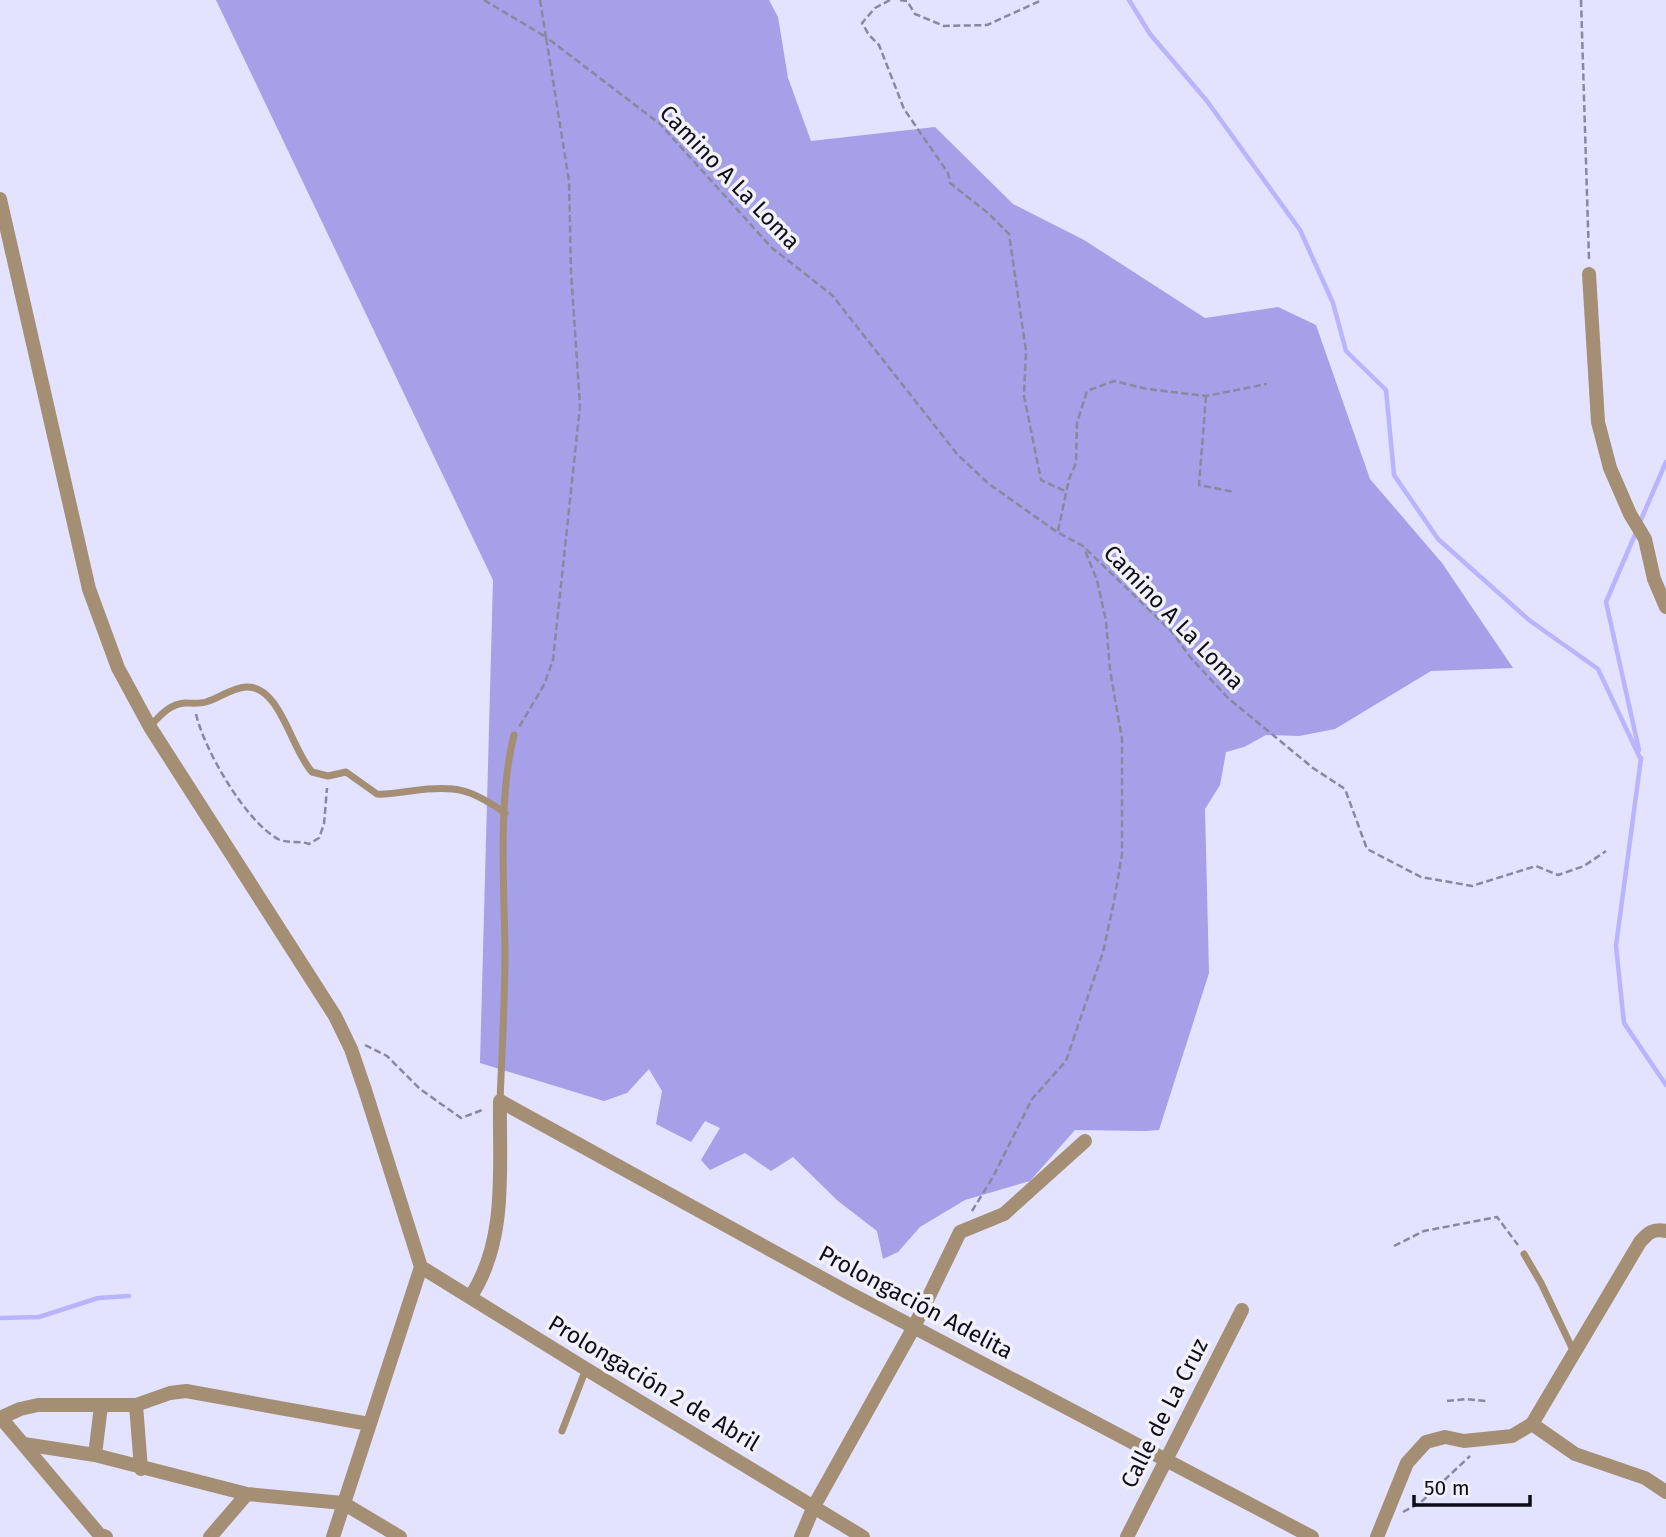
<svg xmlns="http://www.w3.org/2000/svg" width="1666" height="1537" font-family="'Fira Sans',sans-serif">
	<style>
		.forest { fill: #a5a0e8 }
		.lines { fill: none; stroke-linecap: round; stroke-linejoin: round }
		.stream { stroke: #b9b4fe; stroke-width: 4.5 }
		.path { stroke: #89889e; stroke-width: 2.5; stroke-dasharray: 7 3.5; stroke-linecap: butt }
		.service { stroke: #a58f74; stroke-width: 7 }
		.minor { stroke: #a58f74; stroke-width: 14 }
		.labels { text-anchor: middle; stroke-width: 7; stroke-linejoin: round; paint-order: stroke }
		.street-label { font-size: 23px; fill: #0d0c18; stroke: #f2f1f9 }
	</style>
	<rect width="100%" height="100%" fill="#e3e2ff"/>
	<path class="forest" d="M 216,0 L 769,0 L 778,17 L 788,78 L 811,141 L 935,127 L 1013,204 L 1084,240 L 1205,318 L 1278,307 L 1316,325 L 1370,479 L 1442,563 L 1513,668 L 1431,671 L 1335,729 L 1299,736 L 1266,735 L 1244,747 L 1226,752 L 1220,785 L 1205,809 L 1209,973 L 1159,1130 L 1146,1131 L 1075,1130 L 1030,1181 L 965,1200 L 920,1227 L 898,1252 L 883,1259 L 877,1231 L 838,1201 L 793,1157 L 771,1171 L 745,1153 L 710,1170 L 701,1160 L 720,1128 L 705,1121 L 691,1142 L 656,1124 L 662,1091 L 649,1069 L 627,1093 L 604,1101 L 480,1063 L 493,580 Z"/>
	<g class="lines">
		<path class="stream" d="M 1129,0 L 1150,34 L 1207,101 L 1300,230 L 1333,303 L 1346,351 L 1386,390 L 1394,475 L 1438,539 L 1529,620 L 1598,669 L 1641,760
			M 1640,522 L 1666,462
			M 1637,530 L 1606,602 L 1639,750
			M 1641,758 L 1616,946 L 1624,1023 L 1666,1085
			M 0,1318 L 39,1317 L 98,1298 L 129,1296"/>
		<path class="path" d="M 484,0 L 546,37 L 569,181 L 571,272 L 580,406 L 553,660 L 544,685 L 519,727
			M 540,0 L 546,37 L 660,124 L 772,248 L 832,295 L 957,454 L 989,484 L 1057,532 L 1083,546 L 1173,633 L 1190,657 L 1228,698 L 1313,768 L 1345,789 L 1367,849 L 1421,877 L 1472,886 L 1536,866 L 1558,875 L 1584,866 L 1606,851
			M 890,0 L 875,8 L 862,23 L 869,35 L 879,45 L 904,109 L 948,173 L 950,183 L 989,214 L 1009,234 L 1026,351 L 1024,396 L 1041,480 L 1067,492
			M 900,0 L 907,1 L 915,14 L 944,26 L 987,25 L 1042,0
			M 1581,0 L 1589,259
			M 1206,396 L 1199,485 L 1234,492
			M 1058,531 L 1069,479 L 1076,463 L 1077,423 L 1087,391 L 1114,381 L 1147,389 L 1206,396 L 1267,384
			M 196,714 C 204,749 245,821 278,839 C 288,844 298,840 309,844 L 319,838 L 324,824 L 327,788
			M 365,1045 L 387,1056 L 420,1089 L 461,1118 L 485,1109
			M 972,1211 L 993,1177 L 1032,1099 L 1066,1061 L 1103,952 L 1114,902 L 1122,854 L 1122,739 L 1110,670 L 1106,621 L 1097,580 L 1084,548
			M 1394,1246 L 1424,1231 L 1497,1217 L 1518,1245
			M 1447,1401 L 1466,1399 L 1486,1401
			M 1403,1512 L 1420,1503 L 1470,1456"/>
		<path class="service" d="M 150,726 C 160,716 169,704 185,703 C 192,703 199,704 206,702 C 220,698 231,688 246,687 C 280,685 291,749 312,772 L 328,776 L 346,772 L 377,794 C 389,795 400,792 411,791 C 454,785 470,788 505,813
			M 500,1101 C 502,1051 505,1000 505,950 C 504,886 498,797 514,735
			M 1524,1254 L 1541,1283 L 1574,1352
			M 562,1431 L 586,1369"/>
		<path class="minor" d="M 0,199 L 89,589 L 118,668 L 150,727 L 335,1016 L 351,1049 L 365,1090 L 421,1267 L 333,1537
			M 1589,274 L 1598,422 L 1610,468 L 1630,514 L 1645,539 L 1654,579 L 1666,607
			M 421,1267 L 586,1369 L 863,1537
			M 471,1296 C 508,1239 499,1167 500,1101 L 849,1293 L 1312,1537
			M 136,1405 L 141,1469
			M 0,1418 L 20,1409 L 38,1405 L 136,1405 L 170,1393 L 186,1391 L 369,1424
			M 1,1418 L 82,1514 L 99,1534 L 106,1537
			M 1532,1424 L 1575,1454 L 1645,1478 L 1666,1492
			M 24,1444 L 95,1455 L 247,1494 L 343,1503 L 400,1537
			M 95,1455 L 101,1406
			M 210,1537 L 247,1494
			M 801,1537 L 814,1506 L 914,1327 L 960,1232 L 1004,1214 L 1085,1141
			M 1127,1537 L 1242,1310
			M 1377,1537 L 1407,1463 L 1426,1442 L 1445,1437 L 1464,1441 L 1512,1436 L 1532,1424 L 1640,1242 C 1648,1233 1653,1228 1666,1231"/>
	</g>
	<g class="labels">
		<g class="street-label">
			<text transform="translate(730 177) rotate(46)" y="8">Camino A La Loma</text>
			<text transform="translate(1174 617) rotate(46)" y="8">Camino A La Loma</text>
			<text transform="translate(916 1302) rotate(28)" y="8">Prolongación Adelita</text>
			<text transform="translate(654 1383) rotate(31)" y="8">Prolongación 2 de Abril</text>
			<text transform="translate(1164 1413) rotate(-63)" y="8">Calle de La Cruz</text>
		</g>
	</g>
	<path d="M1414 1495v10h116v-10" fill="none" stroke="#0d0c18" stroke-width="3.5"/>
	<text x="1424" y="1495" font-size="21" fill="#0d0c18" stroke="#f2f1f9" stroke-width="5" paint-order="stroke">50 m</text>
</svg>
